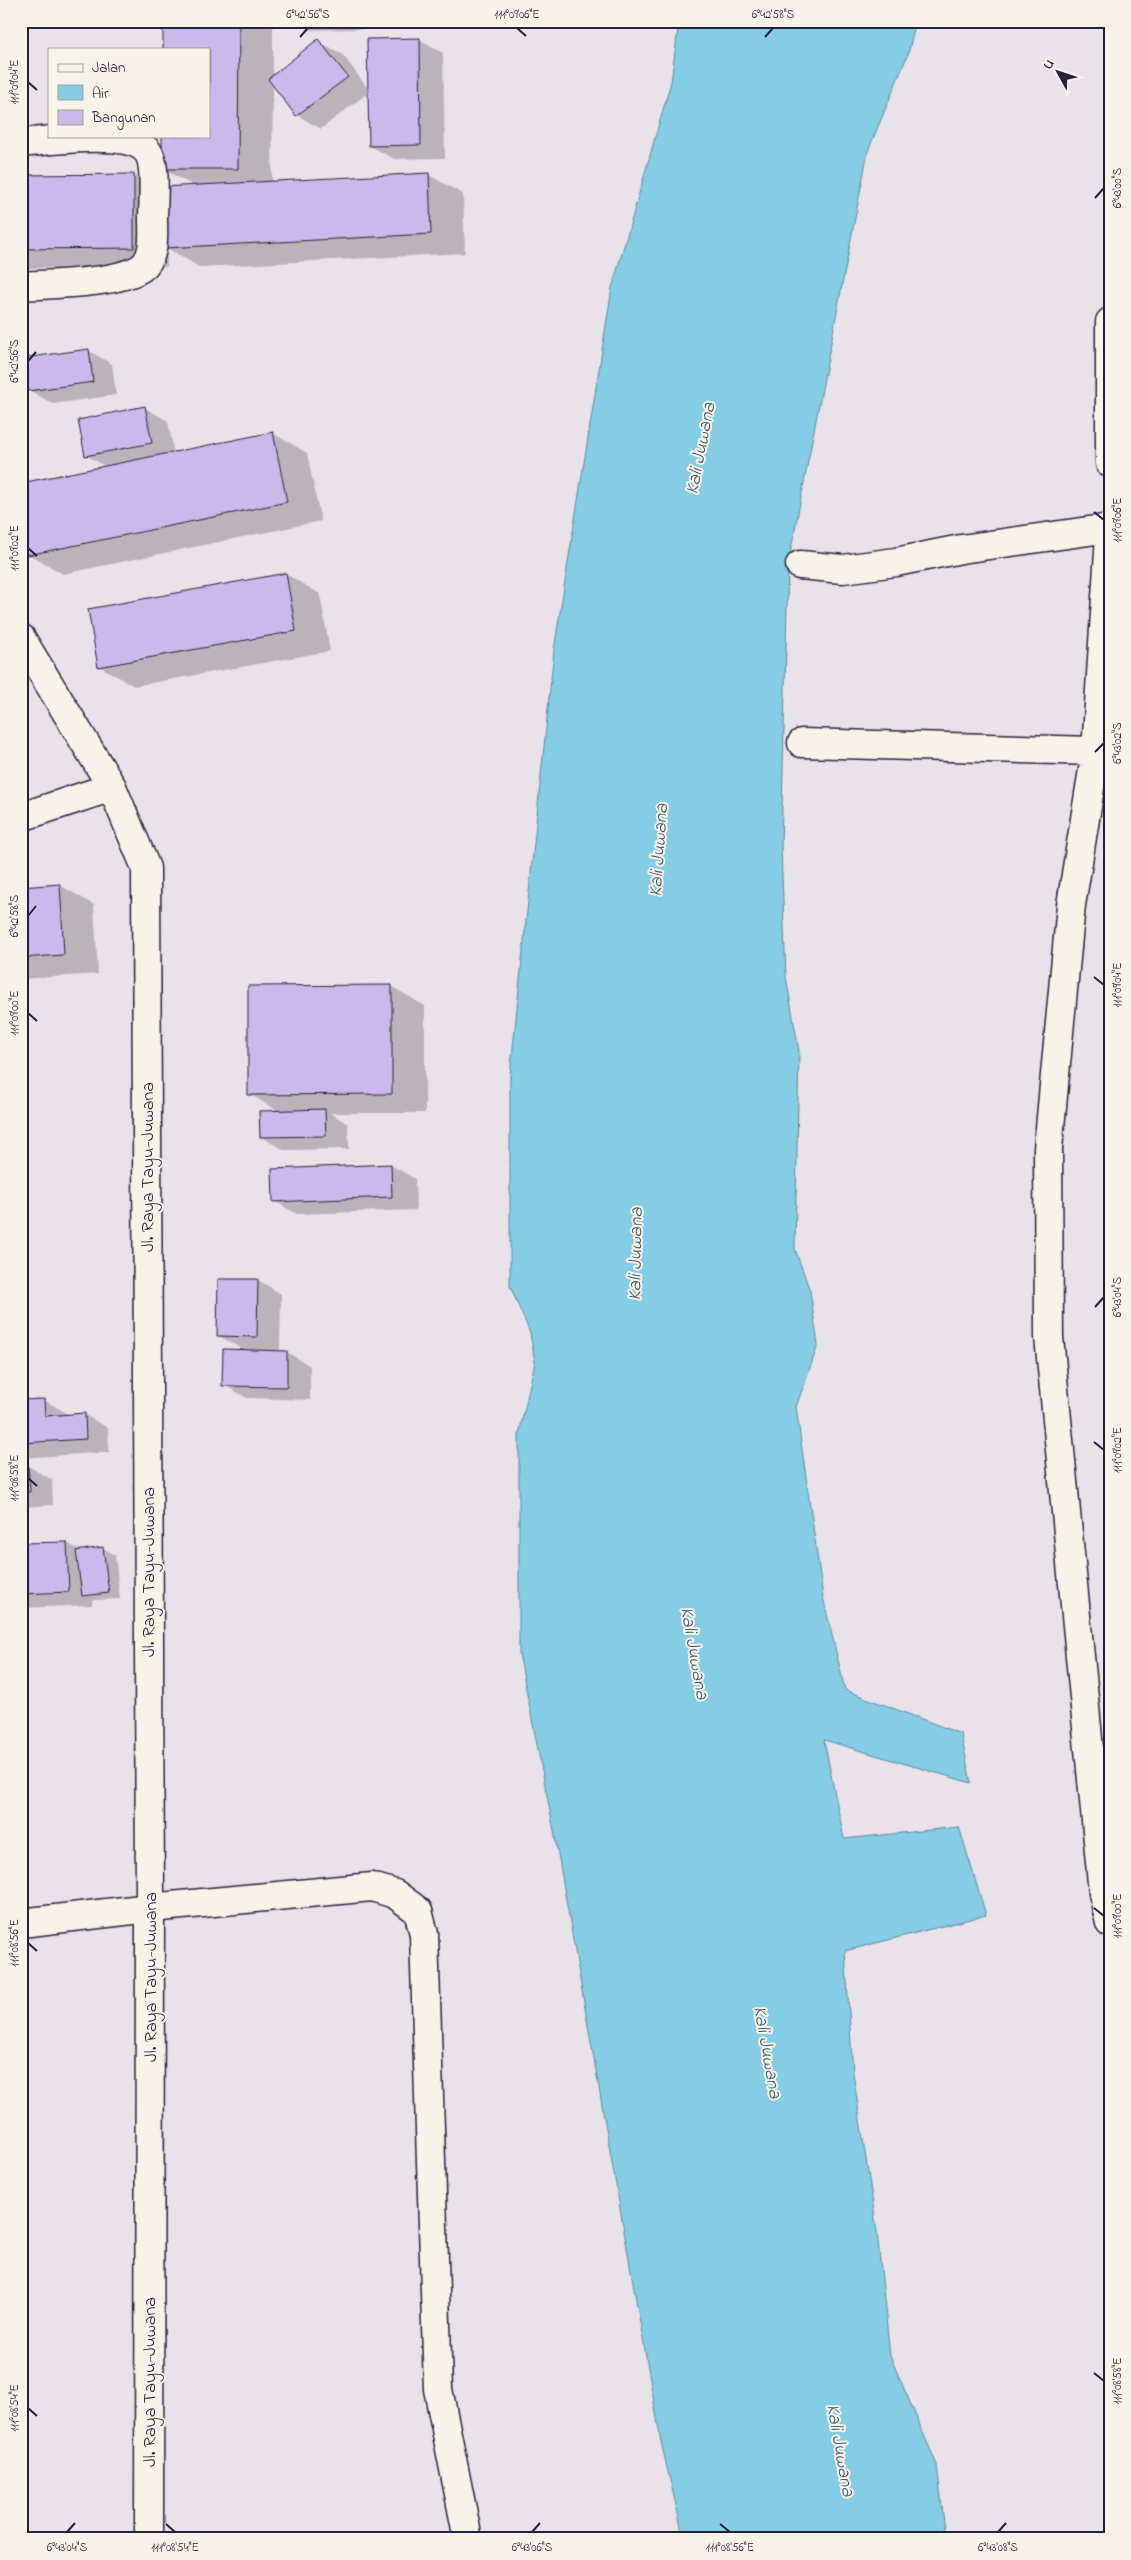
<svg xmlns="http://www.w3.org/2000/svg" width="1131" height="2560" font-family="'Indie Flower',sans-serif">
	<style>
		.water { fill: #84cde5; stroke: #5d89a1 }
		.shadow { fill: #0003 }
		.building { fill: #c9baeb; stroke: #22223b }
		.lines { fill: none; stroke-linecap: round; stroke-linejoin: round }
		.minor-casing { stroke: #22223b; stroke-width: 31 }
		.secondary-casing { stroke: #22223b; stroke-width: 31 }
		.minor { stroke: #f7f3e8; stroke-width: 28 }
		.secondary { stroke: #f7f3e8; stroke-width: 28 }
		.ticks { fill: none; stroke: #22223b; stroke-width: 2 }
		.labels { text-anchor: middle; stroke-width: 4; stroke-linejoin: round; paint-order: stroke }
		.street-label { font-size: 18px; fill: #22223b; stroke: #f7f3e8 }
		.water-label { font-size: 19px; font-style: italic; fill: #3f556e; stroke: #f7f3e8 }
		.neatline { fill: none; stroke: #22223b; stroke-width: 2 }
		.ticks-label { font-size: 12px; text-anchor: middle; fill: #22223b }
	</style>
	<rect width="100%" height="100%" fill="#e9e2e9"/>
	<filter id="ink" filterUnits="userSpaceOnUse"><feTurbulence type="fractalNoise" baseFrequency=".02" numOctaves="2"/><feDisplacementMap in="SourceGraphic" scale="10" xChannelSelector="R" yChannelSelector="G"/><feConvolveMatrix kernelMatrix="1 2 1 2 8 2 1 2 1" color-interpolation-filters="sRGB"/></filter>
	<g filter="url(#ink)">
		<path class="water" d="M 679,21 L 916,21 L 908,54 L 868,151 L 788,565 L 781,849 L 786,977 L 799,1051 L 795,1249 L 810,1291 L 818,1345 L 796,1407 L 823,1597 L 845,1690 L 961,1734 L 971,1783 L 824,1740 L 844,1839 L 959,1827 L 986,1915 L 845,1951 L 853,2073 L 877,2232 L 890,2356 L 937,2465 L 946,2539 L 684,2539 L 661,2442 L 554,1831 L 519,1653 L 519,1434 L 535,1362 L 530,1333 L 510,1286 L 510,1076 L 554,650 L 612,288 L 671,82 Z"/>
		<path class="shadow" d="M 164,21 L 273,21 L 273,76 L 318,41 L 342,54 L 369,90 L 419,39 L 443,53 L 445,158 L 394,159 L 370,146 L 369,92 L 321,129 L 297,115 L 273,83 L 272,183 L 429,175 L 463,194 L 465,253 L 199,267 L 167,248 L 167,267 L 21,268 L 21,176 L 134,175 L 162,192 L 194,186 L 163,169 L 209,136 L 209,49 Z
			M 295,21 L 410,21 L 410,28 L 311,30 Z
			M 89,351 L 112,364 L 116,395 L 53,404 L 29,390 Z
			M 145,408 L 168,421 L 174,453 L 273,433 L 307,453 L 321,521 L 63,574 L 29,554 L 106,467 L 86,455 Z
			M 286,574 L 320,594 L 330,651 L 134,686 L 99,666 Z
			M 60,885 L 94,905 L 98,974 L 21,979 L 21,888 Z
			M 391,986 L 425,1006 L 425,1113 L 330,1113 L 348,1124 L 349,1149 L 284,1150 L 261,1137 L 280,1112 L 249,1094 Z
			M 391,1165 L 415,1179 L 416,1210 L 297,1214 L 274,1201 L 273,1170 Z
			M 258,1280 L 281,1294 L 280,1350 L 272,1350 L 272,1352 L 287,1352 L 310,1366 L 310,1400 L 247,1398 L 224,1385 L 246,1351 L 219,1336 Z
			M 44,1400 L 68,1414 L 68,1416 L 85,1415 L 108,1428 L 109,1452 L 21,1458 L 23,1402 Z
			M 21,1466 L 28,1466 L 52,1480 L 53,1505 L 21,1507 Z
			M 67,1543 L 81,1551 L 103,1548 L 115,1555 L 120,1599 L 92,1600 L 92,1605 L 21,1608 L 21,1544 Z"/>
		<path class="building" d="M 163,21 L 239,21 L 238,169 L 162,169 L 162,136 L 209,136 L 209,49 L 163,49 Z
			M 420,38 L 421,145 L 369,146 L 367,39 Z
			M 318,39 L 348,77 L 296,116 L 268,79 Z
			M 429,173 L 431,234 L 164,248 L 161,187 Z
			M 134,174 L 134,248 L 21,249 L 21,175 Z
			M 89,349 L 93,382 L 28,391 L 24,358 Z
			M 145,406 L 152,443 L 85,456 L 78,420 Z
			M 273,432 L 287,502 L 28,555 L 21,521 L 21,483 Z
			M 286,573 L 296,631 L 98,667 L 88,609 Z
			M 60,884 L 64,955 L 21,958 L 21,887 Z
			M 392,985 L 392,1094 L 248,1095 L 248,986 Z
			M 325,1109 L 326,1136 L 260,1137 L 259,1111 Z
			M 391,1164 L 392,1197 L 273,1202 L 272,1169 Z
			M 218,1279 L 258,1279 L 257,1337 L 217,1336 Z
			M 223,1349 L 287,1351 L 287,1387 L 222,1386 Z
			M 44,1399 L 45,1416 L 85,1413 L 86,1439 L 21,1443 L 21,1400 Z
			M 21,1465 L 28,1465 L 30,1492 L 21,1492 Z
			M 67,1542 L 69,1592 L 21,1594 L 21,1543 Z
			M 103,1547 L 109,1593 L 82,1596 L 76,1551 Z"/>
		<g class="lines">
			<defs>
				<path id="minor" d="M 21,143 C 49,141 128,128 147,151 C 157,163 153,202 153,218 C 153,234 156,257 141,268 C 116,284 52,284 21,286
					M 1110,322 L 1110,463
					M 1110,536 L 1096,751 L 1071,905 L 1048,1149 L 1049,1337 L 1103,1893 L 1110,1923
					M 800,565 L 843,569 L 896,562 L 961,549 L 1110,528
					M 802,743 L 1096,751
					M 21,817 L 112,787
					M 21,1923 L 150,1908 L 372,1887 L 395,1894 L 418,1911 L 424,1934 L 438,2389 L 468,2539"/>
				<path id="secondary" d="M 21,638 L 112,787 L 146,868 L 150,1908 L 149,2539"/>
			</defs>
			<use href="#minor" class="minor-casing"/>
			<use href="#secondary" class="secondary-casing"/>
			<use href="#minor" class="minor"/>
			<use href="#secondary" class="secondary"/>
		</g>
	</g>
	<path class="ticks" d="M 517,28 L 526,36M 300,37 L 308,28M 765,37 L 773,28M 28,82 L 37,90M 1095,198 L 1104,188M 28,361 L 36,352M 1094,512 L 1104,520M 28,548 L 37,556M 1095,752 L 1104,743M 28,916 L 36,906M 1094,977 L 1104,985M 28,1013 L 37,1021M 1095,1307 L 1104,1297M 1094,1442 L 1104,1450M 28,1478 L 37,1486M 1094,1908 L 1104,1916M 28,1943 L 37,1951M 1094,2373 L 1104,2381M 28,2408 L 37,2416M 166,2524 L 175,2532M 720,2524 L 730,2532M 67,2532 L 75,2523M 532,2532 L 540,2523M 998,2532 L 1006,2523"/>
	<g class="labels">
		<g class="street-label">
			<text transform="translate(147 1167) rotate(-90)" y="6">Jl. Raya Tayu-Juwana</text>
			<text transform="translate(148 1572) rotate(-90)" y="6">Jl. Raya Tayu-Juwana</text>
			<text transform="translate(150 1977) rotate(-90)" y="6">Jl. Raya Tayu-Juwana</text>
			<text transform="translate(149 2382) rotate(-90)" y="6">Jl. Raya Tayu-Juwana</text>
		</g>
		<g class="water-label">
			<text transform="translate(699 448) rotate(-79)" y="7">Kali Juwana</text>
			<text transform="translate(657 850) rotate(-86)" y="7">Kali Juwana</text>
			<text transform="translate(634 1254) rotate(-89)" y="7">Kali Juwana</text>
			<text transform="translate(696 1653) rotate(80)" y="7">Kali Juwana</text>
			<text transform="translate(769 2052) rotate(80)" y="7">Kali Juwana</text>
			<text transform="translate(842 2450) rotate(80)" y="7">Kali Juwana</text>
		</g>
	</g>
	<rect width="1131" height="2560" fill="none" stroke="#f7f3e8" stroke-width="55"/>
	<rect x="48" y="48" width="162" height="90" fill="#f7f3e8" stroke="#a29fa3"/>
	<rect x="58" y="64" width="25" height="8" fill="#f7f3e8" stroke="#a29fa3"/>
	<text x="92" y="72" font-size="15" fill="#22223b">Jalan</text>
	<rect x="58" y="85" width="25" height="15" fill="#84cde5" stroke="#a29fa3"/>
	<text x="92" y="98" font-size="15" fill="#22223b">Air</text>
	<rect x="58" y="110" width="25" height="15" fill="#c9baeb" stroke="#a29fa3"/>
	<text x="92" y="122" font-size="15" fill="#22223b">Bangunan</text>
	<g transform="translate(1058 72) rotate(310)" stroke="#f7f3e8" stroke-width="4" paint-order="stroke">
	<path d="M0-4L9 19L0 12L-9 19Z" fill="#22223b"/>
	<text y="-8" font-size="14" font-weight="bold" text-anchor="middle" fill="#22223b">U</text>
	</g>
	<rect x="28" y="28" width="1076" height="2504" class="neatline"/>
	<g class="ticks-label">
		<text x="308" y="18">6°42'56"S</text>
		<text x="517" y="18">111°09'06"E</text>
		<text x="773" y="18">6°42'58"S</text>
		<text transform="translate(14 82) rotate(-90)" y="4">111°09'04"E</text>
		<text transform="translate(1117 188) rotate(-90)" y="4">6°43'00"S</text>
		<text transform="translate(14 361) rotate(-90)" y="4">6°42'56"S</text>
		<text transform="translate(1117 520) rotate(-90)" y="4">111°09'06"E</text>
		<text transform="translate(14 548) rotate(-90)" y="4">111°09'02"E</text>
		<text transform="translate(1117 743) rotate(-90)" y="4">6°43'02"S</text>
		<text transform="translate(14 916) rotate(-90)" y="4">6°42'58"S</text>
		<text transform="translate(1117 985) rotate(-90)" y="4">111°09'04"E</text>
		<text transform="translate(14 1013) rotate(-90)" y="4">111°09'00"E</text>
		<text transform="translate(1117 1297) rotate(-90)" y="4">6°43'04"S</text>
		<text transform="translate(1117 1450) rotate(-90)" y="4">111°09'02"E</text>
		<text transform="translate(14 1478) rotate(-90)" y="4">111°08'58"E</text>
		<text transform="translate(1117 1916) rotate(-90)" y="4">111°09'00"E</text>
		<text transform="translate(14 1943) rotate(-90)" y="4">111°08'56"E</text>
		<text transform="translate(1117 2381) rotate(-90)" y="4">111°08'58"E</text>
		<text transform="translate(14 2408) rotate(-90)" y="4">111°08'54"E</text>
		<text x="67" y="2551">6°43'04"S</text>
		<text x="175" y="2551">111°08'54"E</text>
		<text x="532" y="2551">6°43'06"S</text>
		<text x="730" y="2551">111°08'56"E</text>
		<text x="998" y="2551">6°43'08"S</text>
	</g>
</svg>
